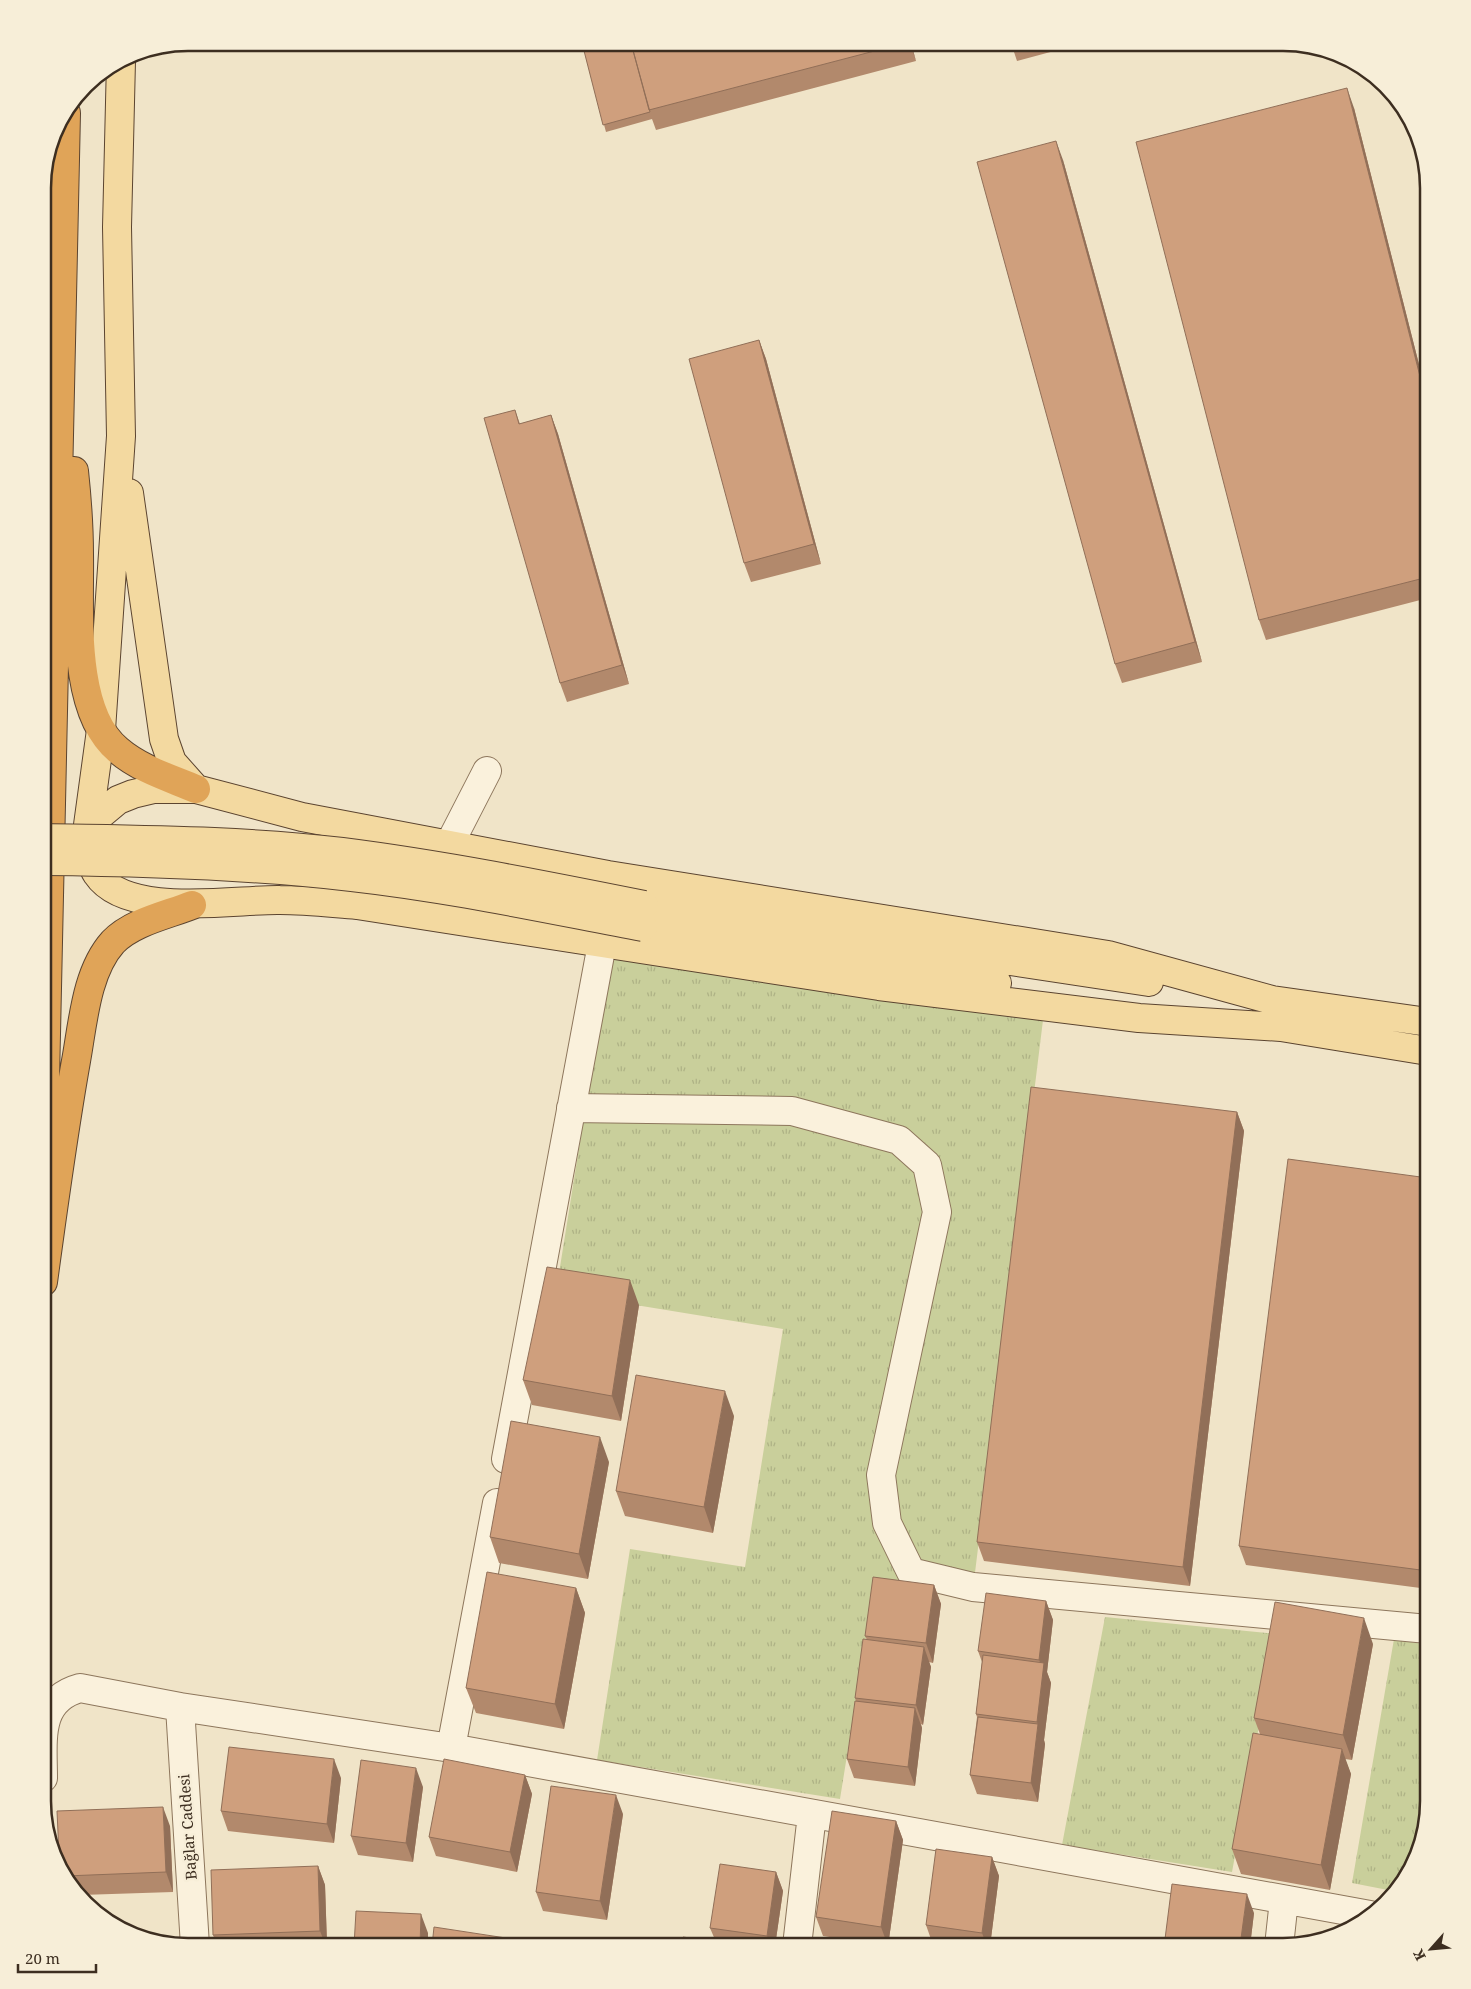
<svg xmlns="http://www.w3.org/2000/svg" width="1471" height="1989" font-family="'Noto Serif',serif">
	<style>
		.grass { fill: url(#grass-tufts) }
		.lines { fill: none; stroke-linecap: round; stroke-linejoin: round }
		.minor-casing { stroke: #8d765c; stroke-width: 30 }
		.major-casing { stroke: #5b4430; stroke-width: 30 }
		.highway-casing { stroke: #5b4430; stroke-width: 30 }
		.minor { stroke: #faf1dc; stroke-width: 28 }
		.major { stroke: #f3d9a0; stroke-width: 28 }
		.highway { stroke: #e0a458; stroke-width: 28 }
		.major-bridge-casing { stroke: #5b4430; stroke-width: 30; stroke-linecap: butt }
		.major-bridge { stroke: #f3d9a0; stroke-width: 28 }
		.wall { fill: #b2896c }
		.shaded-wall { fill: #916f58 }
		.building { fill: #cf9f7d; stroke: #916f58 }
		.labels { text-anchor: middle; stroke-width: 5; stroke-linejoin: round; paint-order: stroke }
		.street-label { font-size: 15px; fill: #3d2e20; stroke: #f7eed8 }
		.rim { fill: none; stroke: #3d2e20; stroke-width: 2.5 }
	</style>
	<defs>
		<pattern id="grass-tufts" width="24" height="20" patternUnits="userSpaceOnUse" patternTransform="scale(1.25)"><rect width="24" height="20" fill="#c9cf9b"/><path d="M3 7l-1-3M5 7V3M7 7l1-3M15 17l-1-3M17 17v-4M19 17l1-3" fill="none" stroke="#aeb285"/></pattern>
	</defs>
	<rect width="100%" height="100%" fill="#f0e4c8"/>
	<path class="grass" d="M 612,942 L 1044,1012 L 972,1597 L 875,1581 L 840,1799 L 597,1760 L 630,1549 L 745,1567 L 783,1329 L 556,1292 Z
		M 1105,1617 L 1276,1634 L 1232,1872 L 1062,1845 Z
		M 1394,1639 L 1428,1645 L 1428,1801 L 1409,1873 L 1393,1891 L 1352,1883 Z"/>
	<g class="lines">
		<defs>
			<path id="minor" d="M 449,845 L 487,771
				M 571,1108 L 792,1111 L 899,1140 L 927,1165 L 937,1212 L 881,1475 L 887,1523 L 911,1572 L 973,1587 L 1428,1629
				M 506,1459 L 602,944
				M 180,1707 L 195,1946
				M 451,1748 L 497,1503
				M 43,1778 C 43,1741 36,1700 80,1688 L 180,1707 L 451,1748 L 1370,1915
				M 797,1946 L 812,1814
				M 1279,1946 L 1284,1900"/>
			<path id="major" d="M 129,493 L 164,739 L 172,762 L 196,789
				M 88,825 L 118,800 L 133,794 L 154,789 L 196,789 L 302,817 L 608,875 L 1108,955 L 1272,1000 L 1428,1022
				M 88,825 L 101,730 L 121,436 L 117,227 L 121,61
				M 87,849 C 90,856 92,867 97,874 C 127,919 235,899 280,900 C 305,900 331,903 357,905 L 879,986 L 1139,1018 L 1281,1027 L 1428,1051
				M 644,905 L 1149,982
				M 643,927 L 997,983"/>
			<path id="highway" d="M 74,471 C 77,499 79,526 79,554 C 80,610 71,711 118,750 C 140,769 170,778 196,789
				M 43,1172 L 66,113
				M 43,1282 C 53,1208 63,1134 76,1061 C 83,1023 86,972 113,942 C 132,922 167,915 192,905"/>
		</defs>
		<use href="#minor" class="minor-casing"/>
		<use href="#major" class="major-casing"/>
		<use href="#highway" class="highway-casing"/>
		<use href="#minor" class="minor"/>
		<use href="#major" class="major"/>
		<use href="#highway" class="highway"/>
		<defs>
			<path id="major-bridge" d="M 43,838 C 142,840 243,840 342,852 C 444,865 544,885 644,905
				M 43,861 C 146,862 250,865 352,877 C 450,888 547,909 643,927"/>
		</defs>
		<use href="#major-bridge" class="major-bridge-casing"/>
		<use href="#major-bridge" class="major-bridge"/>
	</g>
	<path class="wall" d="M 582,43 L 911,43 L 916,61 L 656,130 L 652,119 L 606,132 Z
		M 1011,43 L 1084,43 L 1017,61 Z
		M 1354,108 L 1428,400 L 1428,598 L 1266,640 L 1259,620 Z
		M 1063,160 L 1202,662 L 1122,683 L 1115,664 Z
		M 759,340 L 766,359 L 821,564 L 751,582 L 744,563 Z
		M 515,410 L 520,424 L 551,415 L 558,434 L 629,684 L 567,702 L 560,683 Z
		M 1237,1112 L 1244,1131 L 1190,1586 L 984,1561 L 977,1542 Z
		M 1428,1178 L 1428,1589 L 1246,1565 L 1239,1546 Z
		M 639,1305 L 621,1421 L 532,1405 L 523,1380 Z
		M 734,1416 L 713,1533 L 625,1516 L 616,1491 Z
		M 609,1462 L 588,1579 L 499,1563 L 490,1537 Z
		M 934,1585 L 941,1604 L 933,1663 L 929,1662 L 931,1667 L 923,1725 L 921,1724 L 922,1728 L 915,1786 L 854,1778 L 847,1759 L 856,1701 L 855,1698 L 867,1640 L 865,1636 Z
		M 576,1588 L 585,1613 L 564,1729 L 476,1713 L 466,1688 Z
		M 1046,1601 L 1053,1620 L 1047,1672 L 1051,1683 L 1044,1740 L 1045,1744 L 1038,1802 L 977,1794 L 970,1775 L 977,1717 L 976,1714 L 982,1662 L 978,1651 Z
		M 1373,1644 L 1352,1760 L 1345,1759 L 1351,1774 L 1330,1890 L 1241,1874 L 1232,1849 L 1260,1734 L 1254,1718 Z
		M 525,1775 L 532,1794 L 517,1872 L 436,1856 L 429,1837 Z
		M 341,1778 L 334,1843 L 228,1831 L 221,1811 Z
		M 423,1787 L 413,1862 L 358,1855 L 351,1836 Z
		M 623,1814 L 607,1920 L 543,1911 L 536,1892 Z
		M 896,1821 L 903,1840 L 888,1946 L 823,1936 L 816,1917 Z
		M 170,1826 L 173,1892 L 81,1895 L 67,1882 L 59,1854 Z
		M 992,1857 L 999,1876 L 990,1946 L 947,1946 L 933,1945 L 926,1925 Z
		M 318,1866 L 325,1885 L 327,1942 L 330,1946 L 217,1946 L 213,1935 Z
		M 776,1872 L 783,1891 L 775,1946 L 681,1946 L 716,1942 L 710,1928 Z
		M 1254,1913 L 1250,1946 L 1167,1946 L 1165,1939 Z"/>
	<path class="shaded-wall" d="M 910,43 L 911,43 L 916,61 Z
		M 1347,88 L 1354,108 L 1428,400 L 1428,408 Z
		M 1056,141 L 1063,160 L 1202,662 L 1195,642 Z
		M 759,340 L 766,359 L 821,564 L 814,544 Z
		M 551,415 L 558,434 L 629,684 L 622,665 Z
		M 1237,1112 L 1244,1131 L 1190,1586 L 1183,1567 Z
		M 630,1280 L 639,1305 L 621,1421 L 612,1396 Z
		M 725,1391 L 734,1416 L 713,1533 L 704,1507 Z
		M 600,1437 L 609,1462 L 588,1579 L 579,1554 Z
		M 934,1585 L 941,1604 L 933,1663 L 926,1643 Z
		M 576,1588 L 585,1613 L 564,1729 L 555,1704 Z
		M 1046,1601 L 1053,1620 L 1047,1672 L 1051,1683 L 1044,1740 L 1045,1744 L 1038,1802 L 1031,1783 L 1038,1725 L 1037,1722 L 1043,1670 L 1039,1660 Z
		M 1364,1618 L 1373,1644 L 1352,1760 L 1343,1735 Z
		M 924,1647 L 931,1667 L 923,1725 L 916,1705 Z
		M 915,1708 L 922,1728 L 915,1786 L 908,1767 Z
		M 1342,1749 L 1351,1774 L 1330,1890 L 1321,1865 Z
		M 334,1759 L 341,1778 L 334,1843 L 327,1824 Z
		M 416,1768 L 423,1787 L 413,1862 L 406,1843 Z
		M 525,1775 L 532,1794 L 517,1872 L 510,1852 Z
		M 616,1795 L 623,1814 L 607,1920 L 600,1901 Z
		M 163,1807 L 170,1826 L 173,1892 L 166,1872 Z
		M 896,1821 L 903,1840 L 888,1946 L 881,1927 Z
		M 992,1857 L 999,1876 L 990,1946 L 987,1946 L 982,1933 Z
		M 318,1866 L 325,1885 L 327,1946 L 326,1946 L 320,1931 Z
		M 776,1872 L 783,1891 L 775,1946 L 771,1946 L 767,1936 Z
		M 1247,1894 L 1254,1913 L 1250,1946 L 1240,1946 Z
		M 421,1914 L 428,1933 L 428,1946 L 420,1946 Z"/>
	<path class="building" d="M 582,43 L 631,43 L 650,112 L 603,125 Z
		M 631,43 L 905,43 L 649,110 Z
		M 1347,88 L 1428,408 L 1428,577 L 1259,620 L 1136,142 Z
		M 1056,141 L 1195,642 L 1115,664 L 977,162 Z
		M 759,340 L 814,544 L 744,563 L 689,359 Z
		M 515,410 L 519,424 L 551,415 L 622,665 L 560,683 L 484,418 Z
		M 1031,1087 L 1237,1112 L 1183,1567 L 977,1542 Z
		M 1288,1159 L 1428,1178 L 1428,1571 L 1239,1546 Z
		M 547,1267 L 630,1280 L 612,1396 L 523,1380 Z
		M 636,1375 L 725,1391 L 704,1507 L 616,1491 Z
		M 511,1421 L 600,1437 L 579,1554 L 490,1537 Z
		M 487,1572 L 576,1588 L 555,1704 L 466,1688 Z
		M 873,1577 L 934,1585 L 926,1643 L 865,1636 Z
		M 986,1593 L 1046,1601 L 1039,1660 L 978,1651 Z
		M 1275,1602 L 1364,1618 L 1343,1735 L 1254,1718 Z
		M 863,1639 L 924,1647 L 916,1705 L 855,1698 Z
		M 983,1655 L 1044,1663 L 1037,1722 L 976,1714 Z
		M 855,1701 L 915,1708 L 908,1767 L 847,1759 Z
		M 978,1717 L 1038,1724 L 1031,1783 L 970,1775 Z
		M 1253,1733 L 1342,1749 L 1321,1865 L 1232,1849 Z
		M 229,1747 L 334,1759 L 327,1824 L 221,1811 Z
		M 444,1759 L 525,1775 L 510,1852 L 429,1837 Z
		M 361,1760 L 416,1768 L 406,1843 L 351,1836 Z
		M 551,1786 L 616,1795 L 600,1901 L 536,1892 Z
		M 163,1807 L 166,1872 L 65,1876 L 59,1854 L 57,1811 Z
		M 832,1811 L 896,1821 L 881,1927 L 816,1917 Z
		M 936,1849 L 992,1857 L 982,1933 L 926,1925 Z
		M 720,1864 L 776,1872 L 767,1936 L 710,1928 Z
		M 318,1866 L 320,1931 L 213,1935 L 211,1870 Z
		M 1172,1884 L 1247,1894 L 1240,1946 L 1220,1946 L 1165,1939 Z
		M 356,1911 L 421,1914 L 420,1946 L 354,1946 Z
		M 434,1927 L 545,1944 L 545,1946 L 432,1946 Z
		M 683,1937 L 747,1946 L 681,1946 Z
		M 328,1942 L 328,1946 L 221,1946 L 221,1945 Z
		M 1286,1943 L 1292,1944 L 1285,1946 Z"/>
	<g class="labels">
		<g class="street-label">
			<text transform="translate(188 1827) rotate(-94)" y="5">Bağlar Caddesi</text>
		</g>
	</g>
	<path d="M0 0H1471V1989H0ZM188 51H1283A137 137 0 0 1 1420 188V1801A137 137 0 0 1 1283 1938H188A137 137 0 0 1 51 1801V188A137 137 0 0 1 188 51Z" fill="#f7eed8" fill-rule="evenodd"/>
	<path class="rim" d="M188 51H1283A137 137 0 0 1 1420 188V1801A137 137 0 0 1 1283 1938H188A137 137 0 0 1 51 1801V188A137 137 0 0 1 188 51Z"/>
	<g transform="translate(1431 1949) rotate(243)" stroke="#f7eed8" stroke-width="4" paint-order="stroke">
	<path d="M0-4L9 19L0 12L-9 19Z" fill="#3d2e20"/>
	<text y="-8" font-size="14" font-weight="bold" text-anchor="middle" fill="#3d2e20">K</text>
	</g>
	<path d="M18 1964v8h78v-8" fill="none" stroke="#3d2e20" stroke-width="2.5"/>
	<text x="25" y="1964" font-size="15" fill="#3d2e20" stroke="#f7eed8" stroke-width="4" paint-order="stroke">20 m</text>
</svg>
